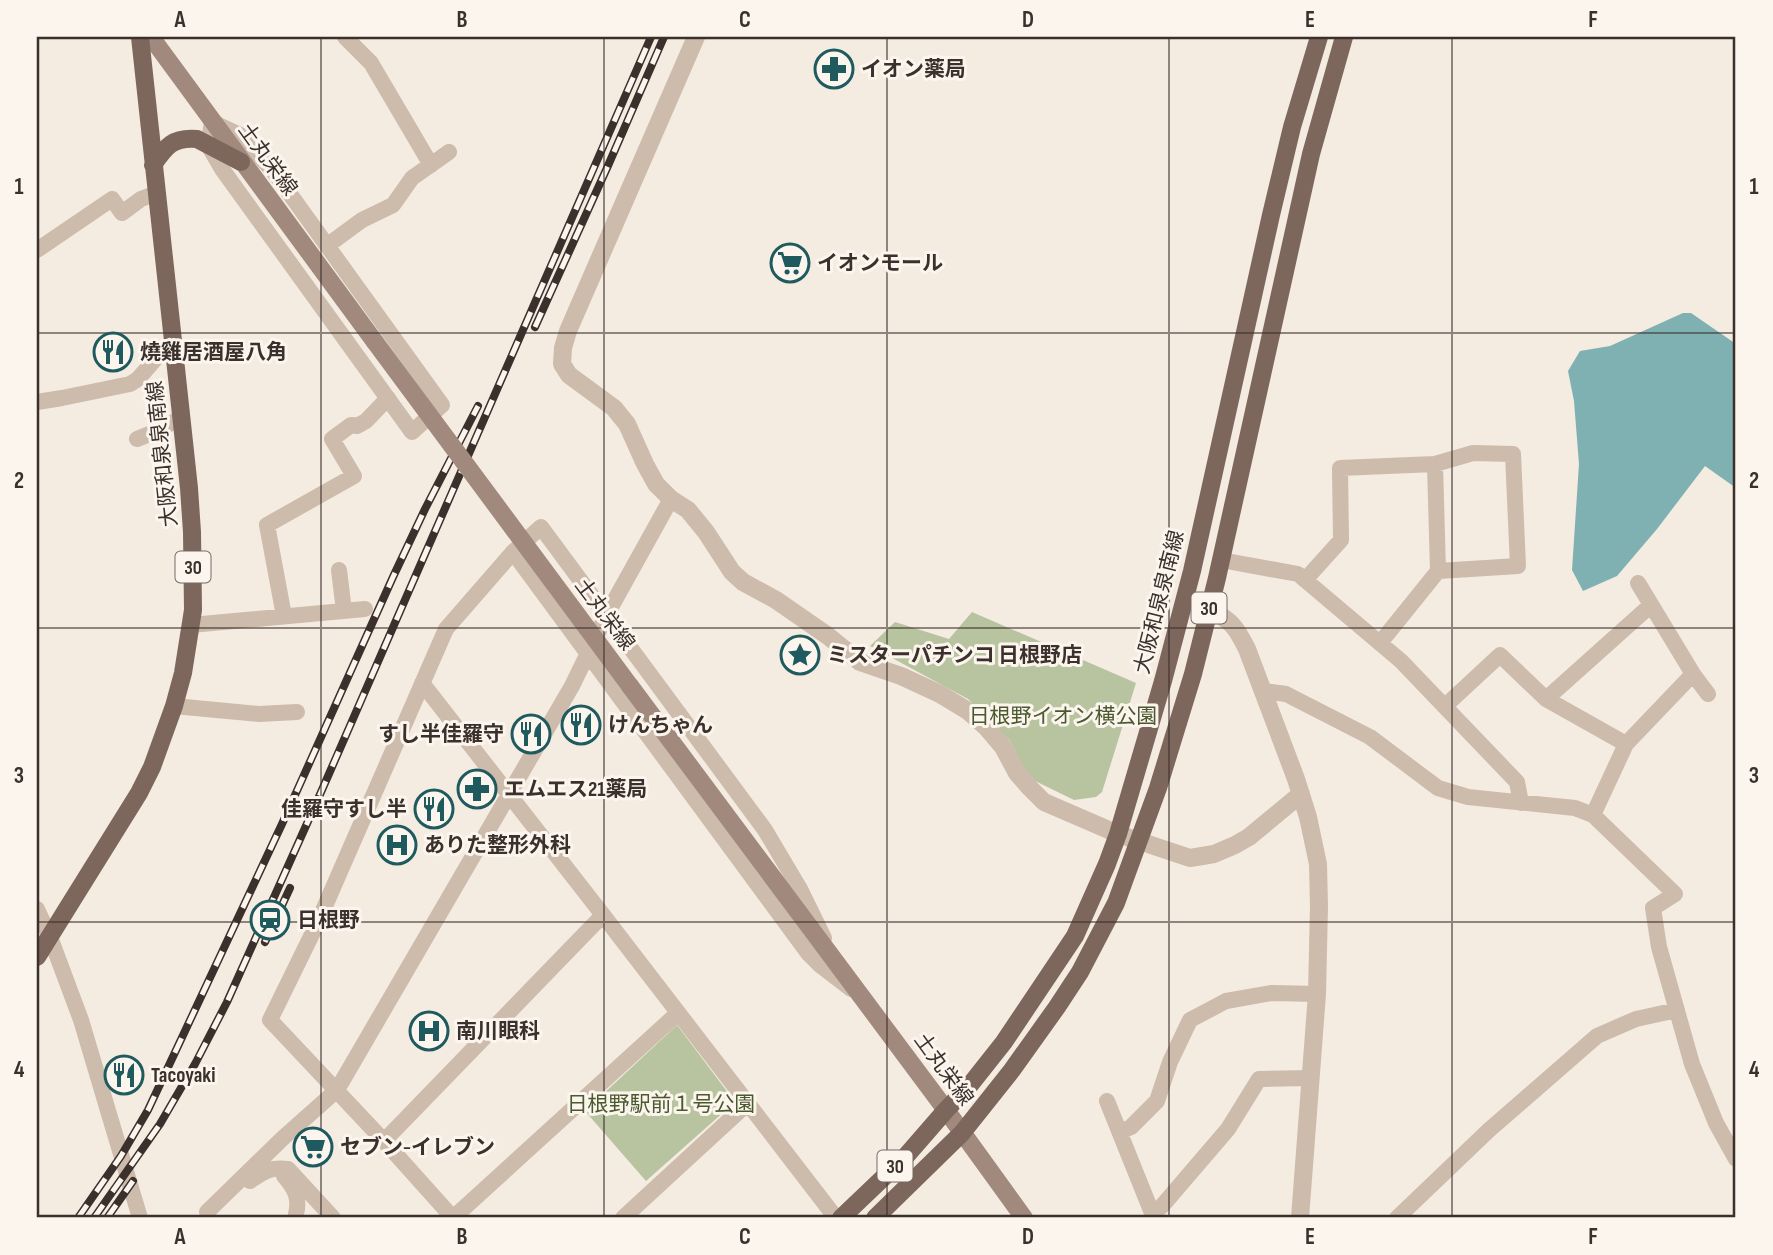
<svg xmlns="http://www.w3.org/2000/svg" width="1773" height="1255" font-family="'Sofia Sans Condensed','Noto Sans JP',sans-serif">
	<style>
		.green { fill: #b8c4a0 }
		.water { fill: #7fb0b2 }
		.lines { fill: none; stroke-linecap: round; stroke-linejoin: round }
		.minor { stroke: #cdbbac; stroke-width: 16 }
		.tertiary { stroke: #cdbbac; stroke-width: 18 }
		.secondary { stroke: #a18a7d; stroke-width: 18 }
		.primary { stroke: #7d675c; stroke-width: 18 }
		.rail-casing { stroke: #3b302b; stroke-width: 8 }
		.rail { stroke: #fbf5ee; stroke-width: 5; stroke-dasharray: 16; stroke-linecap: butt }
		.secondary-bridge { stroke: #a18a7d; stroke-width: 18 }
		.grid { fill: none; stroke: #3b302b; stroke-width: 2; stroke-opacity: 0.55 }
		.labels { text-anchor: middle; stroke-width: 6; stroke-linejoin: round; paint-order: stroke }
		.shield { fill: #fbf5ee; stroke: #756b66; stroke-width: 2 }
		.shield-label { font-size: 19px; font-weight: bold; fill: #3b302b }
		.poi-label { font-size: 21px; font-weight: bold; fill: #3b302b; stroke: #fbf5ee; text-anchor: start }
		.street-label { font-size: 21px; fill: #3b302b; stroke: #fbf5ee }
		.park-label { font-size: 21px; fill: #4a5a2e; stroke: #fbf5ee }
		.neatline { fill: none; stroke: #3b302b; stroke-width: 2.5 }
		.grid-label { font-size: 23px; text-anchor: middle; font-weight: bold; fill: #3b302b }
	</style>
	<rect width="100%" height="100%" fill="#f4ebe1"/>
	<path class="green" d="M 972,612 L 1136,683 L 1102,792 L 1096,797 L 1074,800 L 1029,778 L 1010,741 L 968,699 L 870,646 L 895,622 L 949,639 Z
		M 677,1025 L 735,1102 L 646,1181 L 585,1111 Z"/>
	<path class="water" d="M 1683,313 L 1691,313 L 1736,344 L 1736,488 L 1705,466 L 1657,529 L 1617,576 L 1583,591 L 1572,570 L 1579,464 L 1574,401 L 1568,371 L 1580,351 L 1610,346 Z"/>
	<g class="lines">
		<path class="minor" d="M 345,37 L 371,63 L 431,165
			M 212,122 L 240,135 L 274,172 L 442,405 L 412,432 L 222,169 L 208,145 Z
			M 328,245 L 362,220 L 393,205 L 412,178 L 449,152
			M 37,250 L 112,199 L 122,213 L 141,199 L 157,193
			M 37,402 L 62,398 L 130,384 L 138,379 L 157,357 L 174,351
			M 137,439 L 152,433 L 181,418
			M 513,552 L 808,953 L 821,966 L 851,989
			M 1221,560 L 1298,574 L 1401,661 L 1517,782 L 1521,803
			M 339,570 L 344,611
			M 1305,580 L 1341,540 L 1340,468 L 1435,464 L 1438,571
			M 1638,583 L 1693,674 L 1708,694
			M 284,616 L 267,525 L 354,476 L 332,439 L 351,425 L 357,426 L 366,421 L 388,398
			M 191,625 L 365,609
			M 1380,643 L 1438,571 L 1518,566 L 1513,454 L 1473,453 L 1435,464
			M 422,683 L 603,915 L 836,1218
			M 1263,691 L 1286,694 L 1370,737 L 1438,788 L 1468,797 L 1575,808 L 1593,815 L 1675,894 L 1653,908 L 1659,947 L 1692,1064 L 1716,1123 L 1736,1159
			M 1546,699 L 1651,605
			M 174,706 L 259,714 L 297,712
			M 1445,706 L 1500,655 L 1546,699 L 1626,744
			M 1593,815 L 1626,744 L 1693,674
			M 37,909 L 50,937 L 81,1020 L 140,1218
			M 1107,1101 L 1154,1218
			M 1120,1132 L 1131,1127 L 1157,1101 L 1170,1062 L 1190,1020 L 1226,1001 L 1272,993 L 1317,994
			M 384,1141 L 603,915
			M 284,1176 C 295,1188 300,1199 296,1214
			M 250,1181 C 265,1171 269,1167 288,1169 L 333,1218
			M 207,1212 L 283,1138 L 337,1090 L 572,686 L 606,616 L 671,499
			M 1152,1214 L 1162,1206 L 1228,1129 L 1259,1079 L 1311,1078
			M 453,1218 L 384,1141 L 270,1020 L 318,922 L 446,629 L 513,552 L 541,527 L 765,830 L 800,889 L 824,938
			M 453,1218 L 678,1013
			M 623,1218 L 748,1103
			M 1397,1218 L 1489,1130 L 1597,1036 L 1636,1019 L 1677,1010"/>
		<path class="tertiary" d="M 696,37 L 568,331 L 563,348 L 562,364 L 569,375 L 614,408 L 627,424 L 645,464 L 656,484 L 671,499 L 688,510 L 706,532 L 732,572 L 743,582 L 776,600 L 828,636 L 860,662 L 901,676 L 940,694 L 968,711 L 986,727 L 1003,747 L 1017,773 L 1030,788 L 1044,802 L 1118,834 L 1190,858 L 1214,854 L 1235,845 L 1249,837 L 1301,794
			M 1209,609 C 1232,621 1236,627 1247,649 L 1296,779 L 1308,817 L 1318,864 L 1319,906 L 1317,994 L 1300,1218"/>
		<path class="secondary" d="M 151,37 L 375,342
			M 630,686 L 946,1110 L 1024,1218"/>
		<path class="primary" d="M 153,165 C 166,146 173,137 197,139 L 241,162
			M 37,957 L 139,793 L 152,767 L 174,706 L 183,673 L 193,610 L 192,532 L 189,488 L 140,37
			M 841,1218 L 906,1156 L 946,1110 L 970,1085 L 1004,1042 L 1075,936 L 1107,864 L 1118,834 L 1163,681 L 1192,571 L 1271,215 L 1292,127 L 1319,37
			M 875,1218 L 962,1133 L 1012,1070 L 1057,1007 L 1080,972 L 1116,903 L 1158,788 L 1193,674 L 1217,578 L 1311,154 L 1344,37"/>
		<defs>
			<path id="rail" d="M 535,327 L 607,168 L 664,37
				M 265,942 L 290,888
				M 78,1218 L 121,1156 L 148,1110 L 282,824 L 393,577 L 425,509 L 478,406
				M 94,1218 L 160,1124 L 195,1064 L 227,1002 L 318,799 L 651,37
				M 107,1218 L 133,1181"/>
		</defs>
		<use href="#rail" class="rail-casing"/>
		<use href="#rail" class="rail"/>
		<path class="secondary-bridge" d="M 375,342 L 630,686"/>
	</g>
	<path class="grid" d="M 321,37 L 321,1218M 604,37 L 604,1218M 887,37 L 887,1218M 1169,37 L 1169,1218M 1452,37 L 1452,1218M 37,333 L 1736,333M 37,628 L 1736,628M 37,922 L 1736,922"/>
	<defs>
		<symbol id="pharmacy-ring" viewBox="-11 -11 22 22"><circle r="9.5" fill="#fbf5ee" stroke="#1f5a5e" stroke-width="1.5"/><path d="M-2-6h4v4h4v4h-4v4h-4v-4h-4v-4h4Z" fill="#1f5a5e"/></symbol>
		<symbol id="supermarket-ring" viewBox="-11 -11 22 22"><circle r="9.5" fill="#fbf5ee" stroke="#1f5a5e" stroke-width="1.5"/><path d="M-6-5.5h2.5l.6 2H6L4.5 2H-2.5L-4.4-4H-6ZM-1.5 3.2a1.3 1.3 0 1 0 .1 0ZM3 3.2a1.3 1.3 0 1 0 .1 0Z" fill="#1f5a5e"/></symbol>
		<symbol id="restaurant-ring" viewBox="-11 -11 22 22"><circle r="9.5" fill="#fbf5ee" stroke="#1f5a5e" stroke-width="1.5"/><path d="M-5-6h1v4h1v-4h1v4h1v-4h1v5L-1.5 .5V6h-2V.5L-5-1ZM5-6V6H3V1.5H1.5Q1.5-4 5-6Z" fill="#1f5a5e"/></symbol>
		<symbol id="sight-ring" viewBox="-11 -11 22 22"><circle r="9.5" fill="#fbf5ee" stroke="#1f5a5e" stroke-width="1.5"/><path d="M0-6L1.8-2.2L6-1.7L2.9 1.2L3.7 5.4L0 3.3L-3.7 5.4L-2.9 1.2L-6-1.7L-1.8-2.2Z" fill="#1f5a5e"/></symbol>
		<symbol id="hospital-ring" viewBox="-11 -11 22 22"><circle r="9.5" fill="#fbf5ee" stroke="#1f5a5e" stroke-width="1.5"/><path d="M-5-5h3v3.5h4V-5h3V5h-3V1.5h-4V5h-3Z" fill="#1f5a5e"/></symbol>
		<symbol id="station-ring" viewBox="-11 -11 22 22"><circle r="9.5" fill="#fbf5ee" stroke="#1f5a5e" stroke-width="1.5"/><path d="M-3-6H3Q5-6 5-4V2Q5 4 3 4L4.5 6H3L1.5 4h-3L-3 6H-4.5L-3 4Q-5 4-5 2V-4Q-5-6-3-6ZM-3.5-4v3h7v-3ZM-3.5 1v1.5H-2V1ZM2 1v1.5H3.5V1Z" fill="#1f5a5e"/></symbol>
	</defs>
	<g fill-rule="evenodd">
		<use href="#pharmacy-ring" x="812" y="47" width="44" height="44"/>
		<use href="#supermarket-ring" x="768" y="241" width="44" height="44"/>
		<use href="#restaurant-ring" x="91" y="330" width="44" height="44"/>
		<use href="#sight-ring" x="778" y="633" width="44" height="44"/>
		<use href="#restaurant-ring" x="559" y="703" width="44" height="44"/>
		<use href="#restaurant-ring" x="509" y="712" width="44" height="44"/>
		<use href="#pharmacy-ring" x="455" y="767" width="44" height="44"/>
		<use href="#restaurant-ring" x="412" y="787" width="44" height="44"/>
		<use href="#hospital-ring" x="375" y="823" width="44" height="44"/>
		<use href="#station-ring" x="248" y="898" width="44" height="44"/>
		<use href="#hospital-ring" x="407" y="1009" width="44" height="44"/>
		<use href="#restaurant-ring" x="102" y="1053" width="44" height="44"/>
		<use href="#supermarket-ring" x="291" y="1125" width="44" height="44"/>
	</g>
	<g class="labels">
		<g class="shield">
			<rect x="175.5" y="551.5" width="35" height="31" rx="5"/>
			<rect x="1191.5" y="592.5" width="35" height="31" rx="5"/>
			<rect x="877.5" y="1150.5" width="35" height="31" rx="5"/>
		</g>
		<g class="shield-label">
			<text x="193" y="574">30</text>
			<text x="1209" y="615">30</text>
			<text x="895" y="1173">30</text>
		</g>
		<g class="poi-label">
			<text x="861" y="76">イオン薬局</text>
			<text x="817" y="270">イオンモール</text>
			<text x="140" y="359">燒雞居酒屋八角</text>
			<text x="827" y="662">ミスターパチンコ 日根野店</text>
			<text x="608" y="732">けんちゃん</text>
			<text x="504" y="741" text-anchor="end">すし半佳羅守</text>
			<text x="504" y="796">エムエス21薬局</text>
			<text x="407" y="816" text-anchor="end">佳羅守すし半</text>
			<text x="424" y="852">ありた整形外科</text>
			<text x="297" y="927">日根野</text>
			<text x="456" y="1038">南川眼科</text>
			<text x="151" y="1082">Tacoyaki</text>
			<text x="340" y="1154">セブン-イレブン</text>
		</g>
		<g class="street-label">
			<text transform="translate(268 159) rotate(54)" y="7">土丸栄線</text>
			<text transform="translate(162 454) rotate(-96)" y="7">大阪和泉泉南線</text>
			<text transform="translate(1159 602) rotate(-76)" y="7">大阪和泉泉南線</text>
			<text transform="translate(605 614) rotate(53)" y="7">土丸栄線</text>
			<text transform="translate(944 1069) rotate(54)" y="7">土丸栄線</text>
		</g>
		<g class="park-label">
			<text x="1063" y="723">日根野イオン横公園</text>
			<text x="661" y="1111">日根野駅前１号公園</text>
		</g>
	</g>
	<rect width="1773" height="1255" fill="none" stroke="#fbf5ee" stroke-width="77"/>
	<rect x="38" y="38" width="1696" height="1178" class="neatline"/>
	<g class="grid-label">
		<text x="180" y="27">A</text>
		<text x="462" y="27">B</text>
		<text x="745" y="27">C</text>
		<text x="1028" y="27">D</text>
		<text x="1310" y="27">E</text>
		<text x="1593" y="27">F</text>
		<text x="19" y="194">1</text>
		<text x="1754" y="194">1</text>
		<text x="19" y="488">2</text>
		<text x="1754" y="488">2</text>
		<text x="19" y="783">3</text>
		<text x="1754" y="783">3</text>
		<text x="19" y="1077">4</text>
		<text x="1754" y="1077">4</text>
		<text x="180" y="1244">A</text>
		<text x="462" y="1244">B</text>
		<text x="745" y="1244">C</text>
		<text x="1028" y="1244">D</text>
		<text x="1310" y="1244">E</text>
		<text x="1593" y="1244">F</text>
	</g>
</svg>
